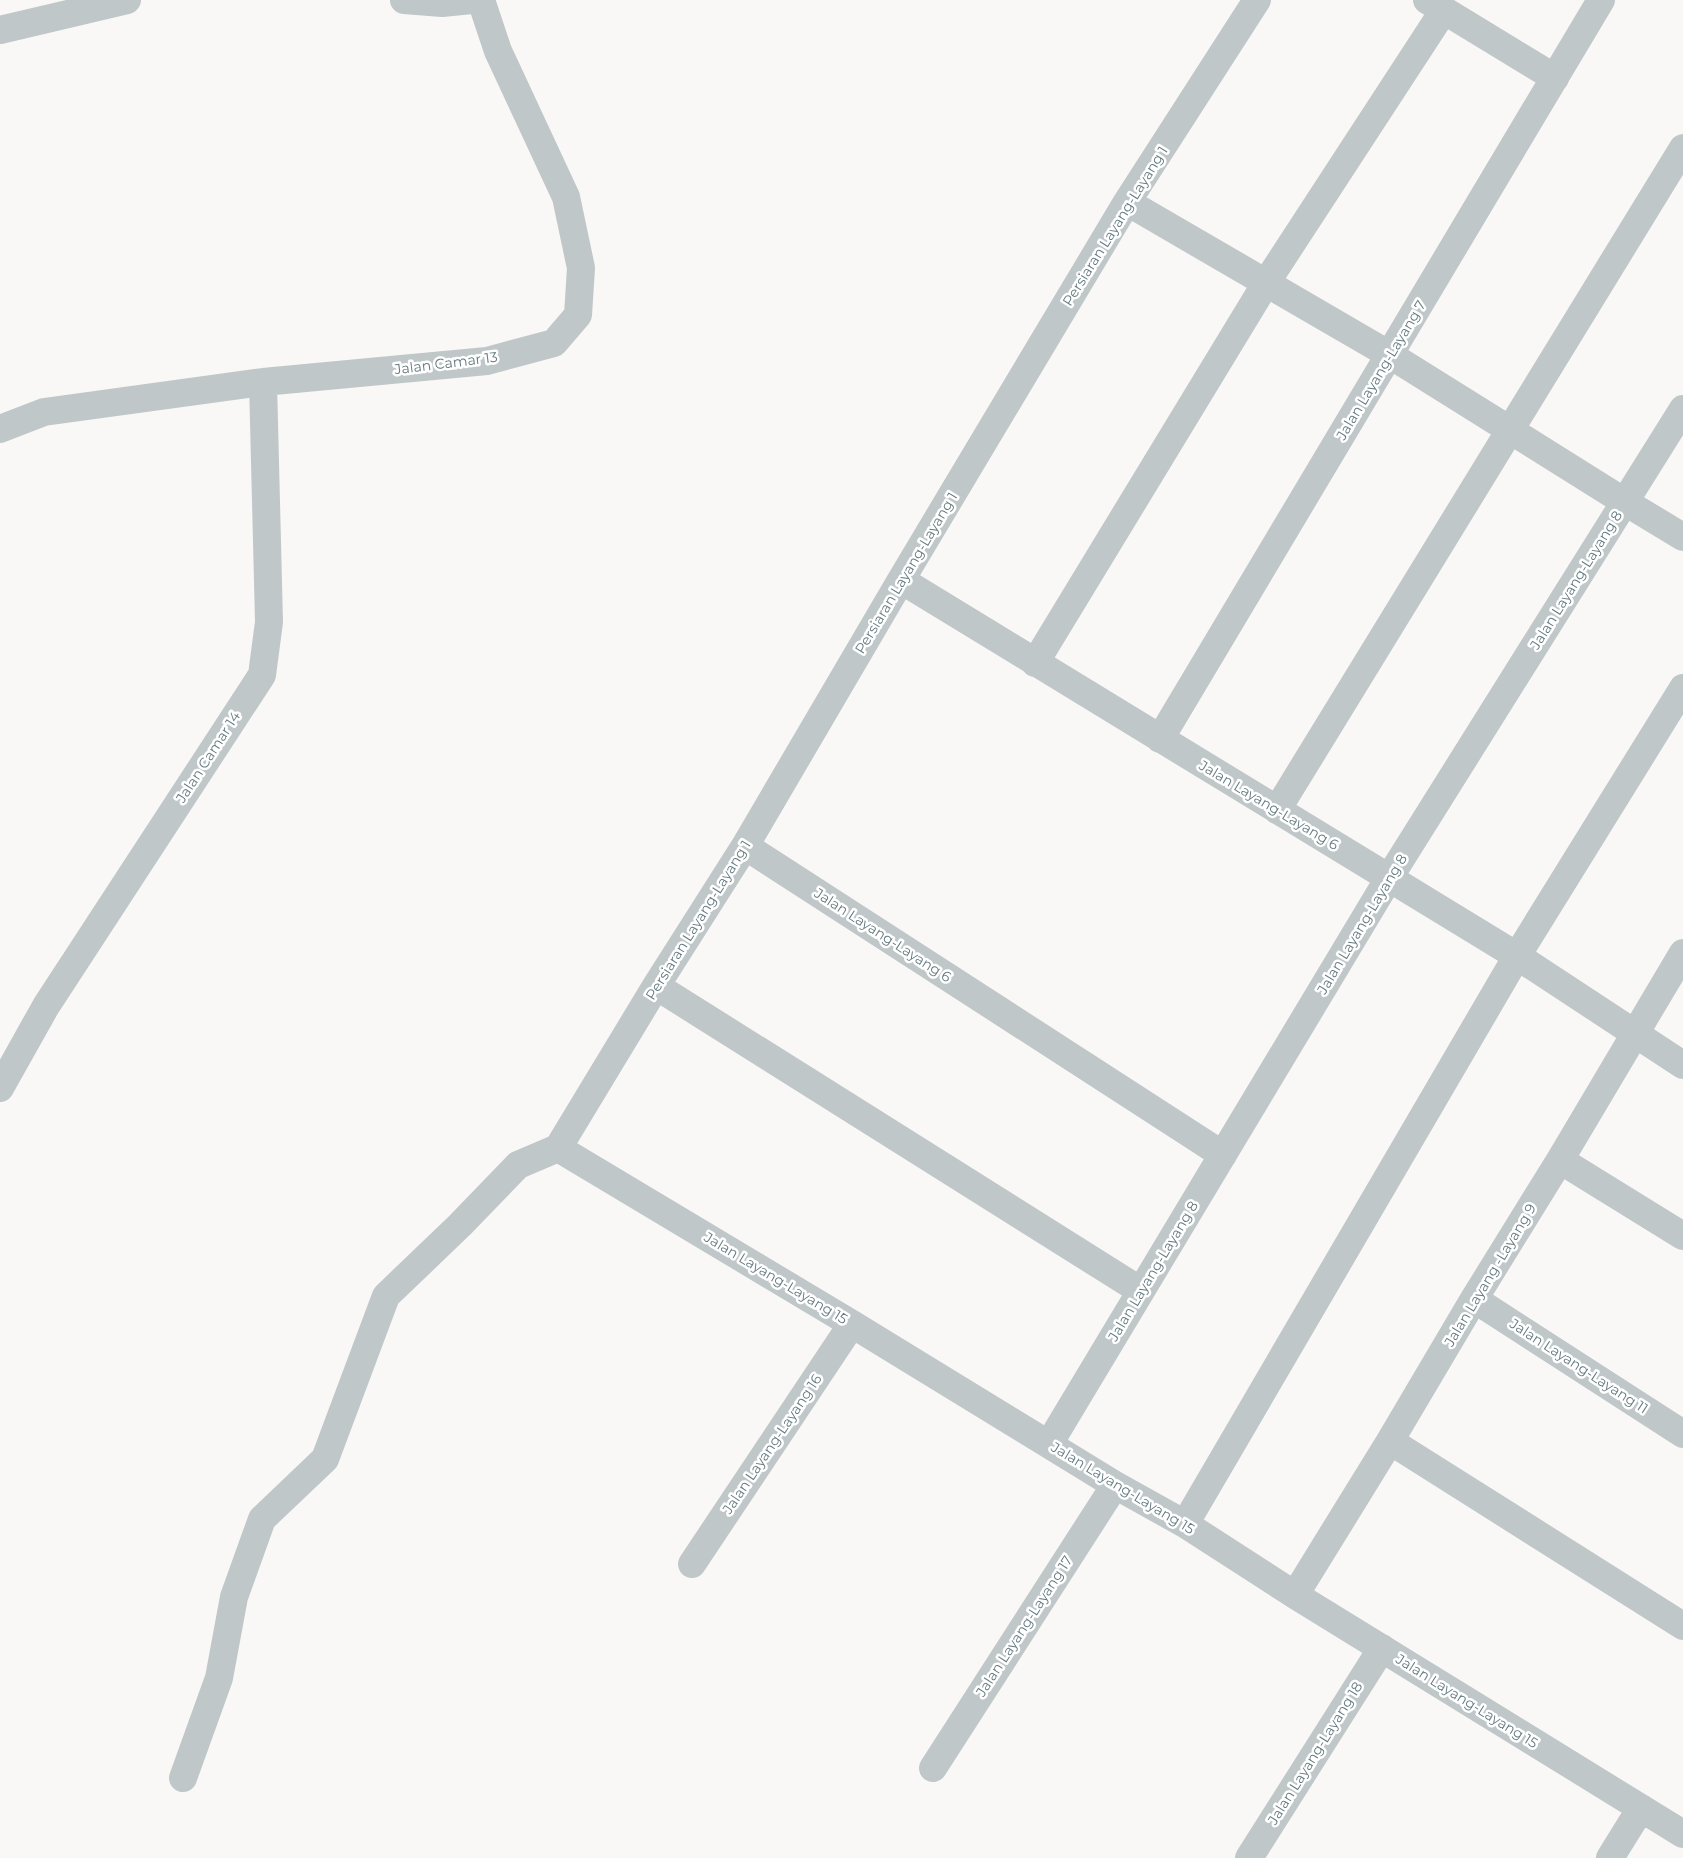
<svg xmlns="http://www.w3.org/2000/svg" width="1683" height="1858" font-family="Montserrat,sans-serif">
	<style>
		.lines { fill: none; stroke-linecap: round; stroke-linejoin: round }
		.minor { stroke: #c0c7c9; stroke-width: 28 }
		.labels { text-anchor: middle; stroke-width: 5; stroke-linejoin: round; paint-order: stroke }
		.street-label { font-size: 14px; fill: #647a81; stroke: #fff }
	</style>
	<rect width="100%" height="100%" fill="#f9f8f6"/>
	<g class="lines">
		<path class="minor" d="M 404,0 L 442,3 L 472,0
			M 1427,0 L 1555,78
			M 0,30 L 127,0
			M 1127,202 L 1390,355 L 1625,502 L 1683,537
			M 0,429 L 44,412 L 263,382 L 487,361 L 554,343 L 578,315 L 581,268 L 566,197 L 498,51 L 481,0
			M 901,580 L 1517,956 L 1683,1065
			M 1035,663 L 1266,283 L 1444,10
			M 1160,739 L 1601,0
			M 1277,810 L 1683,148
			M 745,846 L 1223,1155
			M 656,986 L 1141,1291
			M 0,1088 L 46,1006 L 262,675 L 269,622 L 263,382
			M 558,1148 L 656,986 L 745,846 L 901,580 L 1127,202 L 1257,0
			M 558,1148 L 852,1324 L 1115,1485 L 1185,1524 L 1295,1595 L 1683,1834
			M 1560,1160 L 1683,1236
			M 1474,1299 L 1683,1434
			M 1390,1441 L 1683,1626
			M 1049,1444 L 1389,878 L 1683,409
			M 1185,1524 L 1517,956 L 1683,688
			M 692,1564 L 852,1324
			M 1295,1595 L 1390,1441 L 1474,1299 L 1560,1160 L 1683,953
			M 933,1768 L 1115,1485
			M 183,1778 L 219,1678 L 234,1597 L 262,1519 L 325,1459 L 386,1296 L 460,1225 L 518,1165 L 558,1148
			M 1249,1858 L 1382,1648
			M 1610,1858 L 1641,1808"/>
	</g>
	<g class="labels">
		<g class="street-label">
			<text transform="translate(1115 226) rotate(-58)" y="5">Persiaran Layang-Layang 1</text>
			<text transform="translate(446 363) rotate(-7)" y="5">Jalan Camar 13</text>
			<text transform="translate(1381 370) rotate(-59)" y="5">Jalan Layang-Layang 7</text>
			<text transform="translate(906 573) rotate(-59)" y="5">Persiaran Layang-Layang 1</text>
			<text transform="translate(1576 580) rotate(-58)" y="5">Jalan Layang-Layang 8</text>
			<text transform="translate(208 757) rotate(-57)" y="5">Jalan Camar 14</text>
			<text transform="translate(1269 805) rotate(31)" y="5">Jalan Layang-Layang 6</text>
			<text transform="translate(698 920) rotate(-58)" y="5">Persiaran Layang-Layang 1</text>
			<text transform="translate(1362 924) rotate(-59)" y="5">Jalan Layang-Layang 8</text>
			<text transform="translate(883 935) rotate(33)" y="5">Jalan Layang-Layang 6</text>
			<text transform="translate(1153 1271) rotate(-59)" y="5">Jalan Layang-Layang 8</text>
			<text transform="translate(1490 1275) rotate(-59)" y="5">Jalan Layang -Layang 9</text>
			<text transform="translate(776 1278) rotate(31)" y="5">Jalan Layang-Layang 15</text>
			<text transform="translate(1579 1366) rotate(33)" y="5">Jalan Layang-Layang 11</text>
			<text transform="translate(772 1444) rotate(-56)" y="5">Jalan Layang-Layang 16</text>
			<text transform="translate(1123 1488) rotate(31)" y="5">Jalan Layang-Layang 15</text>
			<text transform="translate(1024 1626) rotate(-57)" y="5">Jalan Layang-Layang 17</text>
			<text transform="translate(1467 1701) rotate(32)" y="5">Jalan Layang-Layang 15</text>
			<text transform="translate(1315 1753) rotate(-58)" y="5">Jalan Layang-Layang 18</text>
		</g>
	</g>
</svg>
